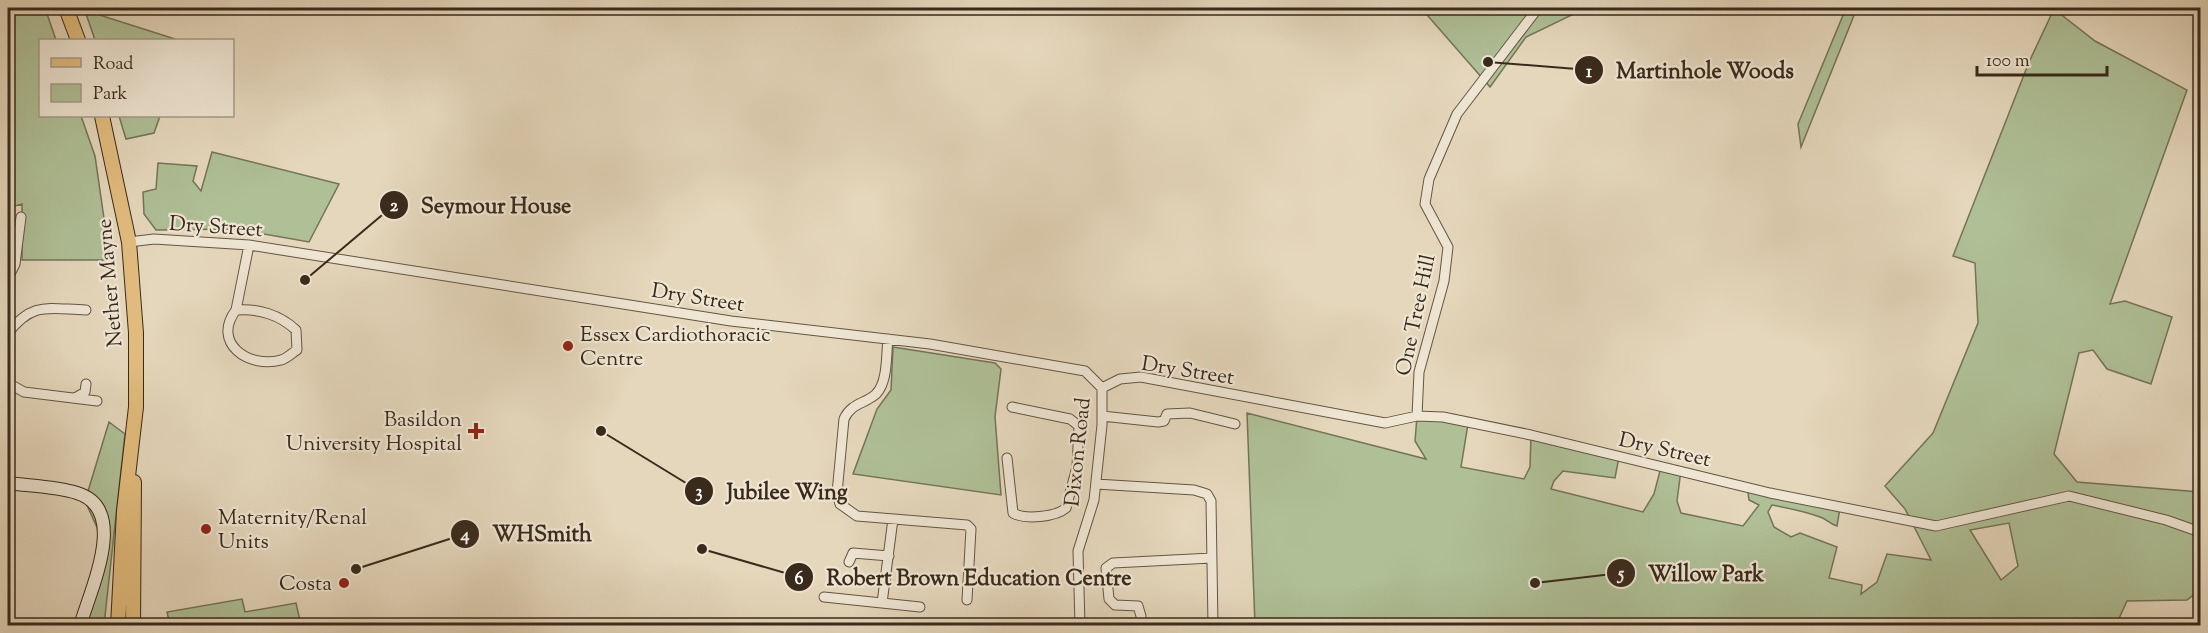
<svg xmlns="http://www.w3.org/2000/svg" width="2208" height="633" font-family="'Sorts Mill Goudy',serif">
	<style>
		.green { fill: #afbf96; stroke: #747458; stroke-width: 1.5; fill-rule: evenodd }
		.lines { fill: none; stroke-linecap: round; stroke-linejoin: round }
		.street-casing { stroke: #645543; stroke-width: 11 }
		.secondary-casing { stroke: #392a1b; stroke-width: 14 }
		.primary-casing { stroke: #392a1b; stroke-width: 16 }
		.street { stroke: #eee5d3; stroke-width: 9 }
		.secondary { stroke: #eee5d3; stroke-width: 12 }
		.primary { stroke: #e2bc7e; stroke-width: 14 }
		.poi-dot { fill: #8f2418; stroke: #eee5d3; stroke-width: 2 }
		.labels { text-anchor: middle; stroke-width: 4.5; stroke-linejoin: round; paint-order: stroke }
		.street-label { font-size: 21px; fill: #392a1b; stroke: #eee5d3 }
		.poi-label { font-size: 21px; fill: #392a1b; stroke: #eee5d3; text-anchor: start }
		.leader { fill: none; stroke: #392a1b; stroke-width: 2 }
		.callout-dot { fill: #392a1b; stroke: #eee5d3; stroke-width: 2 }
		.mark-label { font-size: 18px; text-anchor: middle; font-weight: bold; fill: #fff }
		.callout-label { font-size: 22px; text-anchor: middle; font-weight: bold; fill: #392a1b; stroke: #eee5d3; stroke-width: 4.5; stroke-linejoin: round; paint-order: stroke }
	</style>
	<rect width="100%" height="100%" fill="#e5d7bc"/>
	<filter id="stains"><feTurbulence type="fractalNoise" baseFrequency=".00333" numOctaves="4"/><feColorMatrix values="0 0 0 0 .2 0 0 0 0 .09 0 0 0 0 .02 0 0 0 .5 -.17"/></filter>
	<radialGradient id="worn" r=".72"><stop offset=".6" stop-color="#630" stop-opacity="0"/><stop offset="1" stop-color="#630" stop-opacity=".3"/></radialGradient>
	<path class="green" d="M 8,8 L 45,8 L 56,40 L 40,40 L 40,116 L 81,116 L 95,156 L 110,260 L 22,260 L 22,204 L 8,208 Z
		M 84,8 L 87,8 L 87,11 L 178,40 L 95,40 Z
		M 1421,8 L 1617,8 L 1612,12 L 1586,8 L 1526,37 L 1490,87 Z
		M 1846,8 L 1857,8 L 1801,147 L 1798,124 Z
		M 2054,9 L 2095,41 L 2187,90 L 2110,304 L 2125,301 L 2172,317 L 2151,384 L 2107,369 L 2093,350 L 2079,353 L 2054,454 L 2077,482 L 2200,492 L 2200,590 L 2187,600 L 2127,601 L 2116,625 L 1255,625 L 1247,413 L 1426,459 L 1415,441 L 1417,416 L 1468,424 L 1461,467 L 1524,479 L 1530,467 L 1531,435 L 1619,457 L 1615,478 L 1563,471 L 1554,481 L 1551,489 L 1643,512 L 1654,494 L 1661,467 L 1681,470 L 1677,501 L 1681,513 L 1743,526 L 1759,505 L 1749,500 L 1747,486 L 1840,508 L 1837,526 C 1829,524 1827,519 1820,517 C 1804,511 1788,508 1772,505 L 1768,512 L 1774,527 L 1791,537 L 1800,533 L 1837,547 L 1829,578 L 1862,585 L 1861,594 L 1877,582 L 1887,554 L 1931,560 L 1905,509 L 1885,486 L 1933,433 L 1978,323 L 1975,263 L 1953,256 L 2029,62 ZM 2009,523 L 2018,566 L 2001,580 L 1970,530 Z
		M 119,116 L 160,116 L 154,133 L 126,139 Z
		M 212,152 L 339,184 L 309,242 L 236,229 L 156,230 L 144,214 L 143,192 L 156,189 L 158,163 L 197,166 L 193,181 L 201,191 Z
		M 893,347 L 995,363 L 1001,369 L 995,417 L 1001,495 L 853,474 L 877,409 L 891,390 Z
		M 109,422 L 125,434 L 104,625 L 85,626 L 107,559 L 100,534 L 85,501 Z
		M 242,599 L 245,612 L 296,603 L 301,625 L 170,625 L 167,612 Z"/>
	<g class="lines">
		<defs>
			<path id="street" d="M 129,242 L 154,239 L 249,245 L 731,321 L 930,344 L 1085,371 L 1102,388 L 1120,379 L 1141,377 L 1385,423 L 1417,416 L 1443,417 L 1531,435 L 1770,493 L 1936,526 L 2069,496 L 2166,520 L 2200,532
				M 8,278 L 15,264 L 21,217
				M 236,310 C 211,343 249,369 281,360 C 286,359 292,353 297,350 L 296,330 C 280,315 258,308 236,310 L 249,245
				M 8,333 C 33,301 48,309 86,310
				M 888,339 C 886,355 888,382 876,394 C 865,404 851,403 844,419 L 837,493 L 840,504 L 857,516 L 967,525 L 971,529 L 967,600
				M 8,383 L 24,392 L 97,401
				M 75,398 L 85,392 L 86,384
				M 1102,416 L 1158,422 L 1164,421 L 1167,414 L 1190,413 L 1235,424
				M 1417,416 L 1419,372 L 1444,281 L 1448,247 L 1425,204 L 1429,179 L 1457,114 L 1538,8
				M 1007,458 L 1013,513 C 1025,520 1056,517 1066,508 L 1077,467 L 1079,426 L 1070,419 L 1012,407
				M 1096,484 L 1194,490 L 1207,494 L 1211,501 L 1213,626
				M 849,562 L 853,553 L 889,556
				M 824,597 L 882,603 L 893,519
				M 882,603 L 920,607
				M 1080,626 L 1078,551 L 1094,500 L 1102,425 L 1102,388
				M 1140,626 L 1141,616 L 1138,606 L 1115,605 L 1109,599 L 1106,568 L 1113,563 L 1212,558"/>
			<path id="secondary" d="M 8,483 C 30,486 55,486 77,493 C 130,509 90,590 80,626"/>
			<path id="primary" d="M 66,8 L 78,40
				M 102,116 L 129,242 L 136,333 L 136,407 L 124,511 L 118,626
				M 133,626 L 134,482"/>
		</defs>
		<use href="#street" class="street-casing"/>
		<use href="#secondary" class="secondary-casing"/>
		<use href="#primary" class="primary-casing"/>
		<use href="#street" class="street"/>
		<use href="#secondary" class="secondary"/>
		<use href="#primary" class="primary"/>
	</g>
	<g class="poi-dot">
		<circle cx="568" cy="346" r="6"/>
		<path d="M473 422h6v6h6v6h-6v6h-6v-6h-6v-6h6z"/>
		<circle cx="206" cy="529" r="6"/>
		<circle cx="344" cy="583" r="6"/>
	</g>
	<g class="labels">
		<g class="street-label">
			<text transform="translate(216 226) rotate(4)" y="7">Dry Street</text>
			<text transform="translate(109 283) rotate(-95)" y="7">Nether Mayne</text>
			<text transform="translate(698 297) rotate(9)" y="7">Dry Street</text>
			<text transform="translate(1415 315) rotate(-78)" y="7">One Tree Hill</text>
			<text transform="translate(1188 370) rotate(9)" y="7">Dry Street</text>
			<text transform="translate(1665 449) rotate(13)" y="7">Dry Street</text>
			<text transform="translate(1077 452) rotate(-84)" y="7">Dixon Road</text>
		</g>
		<g class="poi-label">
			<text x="580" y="341">Essex Cardiothoracic<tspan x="580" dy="24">Centre</tspan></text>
			<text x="462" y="426" text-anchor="end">Basildon<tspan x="462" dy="24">University Hospital</tspan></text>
			<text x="218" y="524">Maternity/Renal<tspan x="218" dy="24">Units</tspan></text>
			<text x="332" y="590" text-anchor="end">Costa</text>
		</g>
	</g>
	<path class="leader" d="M1488 62L1589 70M305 280L394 205M601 431L699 491M356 569L465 534M1535 583L1621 573M702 549L799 577"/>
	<g class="callout-dot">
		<circle cx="1488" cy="62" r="6"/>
		<circle cx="305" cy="280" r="6"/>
		<circle cx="601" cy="431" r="6"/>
		<circle cx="356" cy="569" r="6"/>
		<circle cx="1535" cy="583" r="6"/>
		<circle cx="702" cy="549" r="6"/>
		<circle cx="1589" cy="70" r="15"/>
		<circle cx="394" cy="205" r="15"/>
		<circle cx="699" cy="491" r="15"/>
		<circle cx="465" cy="534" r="15"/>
		<circle cx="1621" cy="573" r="15"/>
		<circle cx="799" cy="577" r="15"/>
	</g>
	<g class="mark-label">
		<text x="1589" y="77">1</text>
		<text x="394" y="211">2</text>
		<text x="699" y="497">3</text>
		<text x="465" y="540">4</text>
		<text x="1621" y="579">5</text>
		<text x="799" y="584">6</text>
	</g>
	<g class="callout-label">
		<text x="1705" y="78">Martinhole Woods</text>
		<text x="496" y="213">Seymour House</text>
		<text x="787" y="499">Jubilee Wing</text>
		<text x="542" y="541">WHSmith</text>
		<text x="1706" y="581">Willow Park</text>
		<text x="979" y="585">Robert Brown Education Centre</text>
	</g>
	<rect width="2208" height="633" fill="none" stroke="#e5d7bc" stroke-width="30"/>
	<rect x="9" y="9" width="2190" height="615" fill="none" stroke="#392a1b" stroke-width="3"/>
	<rect x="15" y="15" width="2178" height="603" fill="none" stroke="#392a1b" stroke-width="1.5"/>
	<rect x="39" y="39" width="195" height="78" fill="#eee5d3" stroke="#a69a89" stroke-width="1.5"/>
	<rect x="51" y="58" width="30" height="9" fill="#e2bc7e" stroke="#a69a89" stroke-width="1.5"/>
	<text x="93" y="69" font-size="18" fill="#392a1b">Road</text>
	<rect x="51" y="84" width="30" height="18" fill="#afbf96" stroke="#a69a89" stroke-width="1.5"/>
	<text x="93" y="99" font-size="18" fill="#392a1b">Park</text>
	<path d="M1977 66v9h130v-9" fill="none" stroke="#392a1b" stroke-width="3"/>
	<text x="1986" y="66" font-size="18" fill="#392a1b" stroke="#eee5d3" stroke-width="4.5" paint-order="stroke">100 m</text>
	<rect width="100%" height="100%" filter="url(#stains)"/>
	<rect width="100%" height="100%" fill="url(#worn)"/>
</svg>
